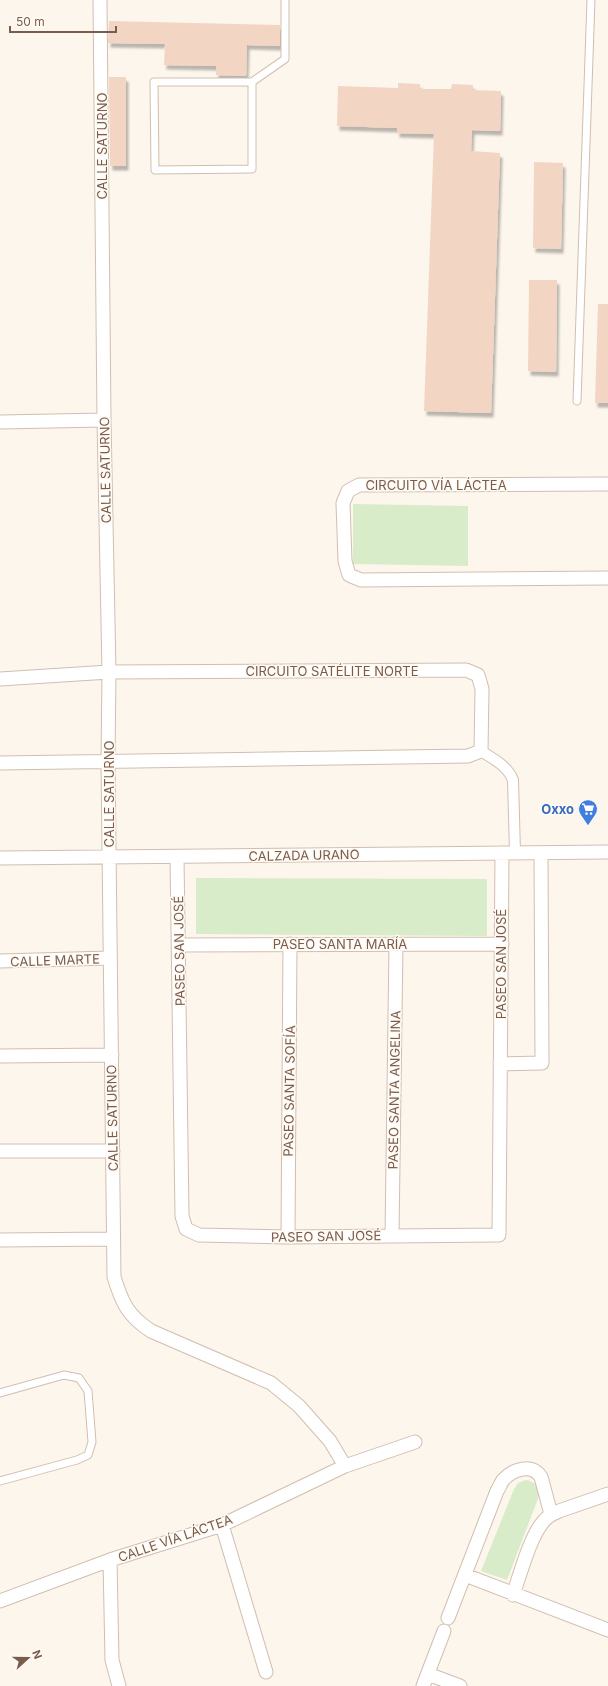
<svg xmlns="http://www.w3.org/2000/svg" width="608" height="1686" font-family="Inter,sans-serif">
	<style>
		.green { fill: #d8ecc9 }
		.building { fill: #f3d5c3; filter: url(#shadow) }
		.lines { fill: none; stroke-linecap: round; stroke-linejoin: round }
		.service-casing { stroke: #d1beb0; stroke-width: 9 }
		.pedestrian-casing { stroke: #d1beb0; stroke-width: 12 }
		.minor-casing { stroke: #d1beb0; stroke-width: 15 }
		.service { stroke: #fff; stroke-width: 7 }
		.pedestrian { stroke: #fff; stroke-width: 10 }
		.minor { stroke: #fff; stroke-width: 13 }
		.labels { text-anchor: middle; stroke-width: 3; stroke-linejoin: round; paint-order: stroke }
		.street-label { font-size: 13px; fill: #7a5c4d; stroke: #fffaf3 }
		.shop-label { font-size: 13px; font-weight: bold; fill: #366cbe; stroke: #fffaf3; text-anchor: end }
	</style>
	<defs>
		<filter id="shadow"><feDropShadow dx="2.5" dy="4.5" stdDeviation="1" flood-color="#0004"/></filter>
	</defs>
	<rect width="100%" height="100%" fill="#fdf6ec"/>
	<path class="green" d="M 353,504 L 468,506 L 468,566 L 353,564 Z
		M 196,878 L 487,879 L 487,936 L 196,934 Z
		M 526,1480 C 535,1482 539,1486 539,1496 L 507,1580 L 481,1571 L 514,1489 L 518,1483 Z"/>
	<path class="building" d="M 109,21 L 280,25 L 280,46 L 247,45 L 246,76 L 216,75 L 216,66 L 164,65 L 165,44 L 108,43 Z
		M 109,77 L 126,77 L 126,166 L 110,166 Z
		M 398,83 L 420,84 L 420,89 L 451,89 L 452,84 L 473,85 L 473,90 L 501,91 L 500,131 L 472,130 L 471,151 L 500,153 L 491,413 L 424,411 L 434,134 L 397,133 L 397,128 L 337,126 L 338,86 L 398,88 Z
		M 534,162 L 563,163 L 561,249 L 533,248 Z
		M 529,280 L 557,280 L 556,372 L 528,371 Z
		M 598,304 L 608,304 L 608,403 L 595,403 Z"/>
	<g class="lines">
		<defs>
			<path id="service" d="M 252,82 L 252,169 L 155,170 L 154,82 L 252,82 L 285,59 L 285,0
				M 577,401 L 591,0
				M 0,1393 L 64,1375 L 79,1378 L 88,1391 L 92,1442 L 88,1455 L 77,1460 L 0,1481"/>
			<path id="pedestrian" d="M 481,751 C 493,759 507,765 513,780 L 515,853"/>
			<path id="minor" d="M 100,0 L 104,420 L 109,672 L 108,762 L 114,1277 C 122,1303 128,1316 151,1331 L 271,1383 L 299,1406 L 330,1441 L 345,1466
				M 0,422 L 104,420
				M 608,484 L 359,485 L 348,491 L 343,503 L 345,561 L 349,575 L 361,580 L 608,578
				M 0,679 L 109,672 L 466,670 L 478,675 L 482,689 L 481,751 L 468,756 L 0,763
				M 177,857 L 182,1216 L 186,1229 L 199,1235 L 288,1237 L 499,1235 L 502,853
				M 0,858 L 608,852
				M 179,945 L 502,944
				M 0,961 L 110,958
				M 0,1056 L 112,1055
				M 500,1064 L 542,1063 L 541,853
				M 0,1151 L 113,1151
				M 392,1236 L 396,944
				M 288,1237 L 290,944
				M 0,1240 L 113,1239
				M 222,1525 L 266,1672
				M 110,1560 L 112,1660 L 119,1686
				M 465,1575 L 608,1630
				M 513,1595 C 520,1575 530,1537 543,1522 C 547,1516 553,1514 559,1511 L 608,1494
				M 0,1601 L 110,1560 L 222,1525 L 345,1466 L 415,1442
				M 448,1618 L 497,1491 C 499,1488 501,1483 503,1480 C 513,1469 532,1463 541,1477 L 551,1514
				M 428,1674 L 460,1686
				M 423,1686 L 444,1631"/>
		</defs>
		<use href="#service" class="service-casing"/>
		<use href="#pedestrian" class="pedestrian-casing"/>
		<use href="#minor" class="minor-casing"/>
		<use href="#service" class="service"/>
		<use href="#pedestrian" class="pedestrian"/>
		<use href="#minor" class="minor"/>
	</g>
	<defs>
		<symbol id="supermarket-pin" viewBox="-11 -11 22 30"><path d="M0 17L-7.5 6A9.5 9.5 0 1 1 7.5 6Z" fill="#3f7fe0" stroke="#fffaf3"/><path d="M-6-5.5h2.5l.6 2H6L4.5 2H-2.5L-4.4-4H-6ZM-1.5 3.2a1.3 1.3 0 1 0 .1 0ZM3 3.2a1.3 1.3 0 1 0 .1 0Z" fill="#fff"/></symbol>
	</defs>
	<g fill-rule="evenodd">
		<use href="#supermarket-pin" x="577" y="798" width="22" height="30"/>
	</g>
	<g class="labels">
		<g class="street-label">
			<text transform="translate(102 146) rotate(-90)" y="5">CALLE SATURNO</text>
			<text transform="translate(105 470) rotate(-91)" y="5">CALLE SATURNO</text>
			<text x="436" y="490">CIRCUITO VÍA LÁCTEA</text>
			<text x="332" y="676">CIRCUITO SATÉLITE NORTE</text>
			<text transform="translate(109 794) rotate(-90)" y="5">CALLE SATURNO</text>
			<text transform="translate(304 855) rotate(-1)" y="5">CALZADA URANO</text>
			<text x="340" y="949">PASEO SANTA MARÍA</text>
			<text transform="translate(179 951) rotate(-91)" y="5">PASEO SAN JOSÉ</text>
			<text transform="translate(55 960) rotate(-2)" y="5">CALLE MARTE</text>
			<text transform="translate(501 964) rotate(-90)" y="5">PASEO SAN JOSÉ</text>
			<text transform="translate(394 1090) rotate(-89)" y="5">PASEO SANTA ANGELINA</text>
			<text transform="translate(289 1091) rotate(-89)" y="5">PASEO SANTA SOFÍA</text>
			<text transform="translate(112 1118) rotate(-91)" y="5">CALLE SATURNO</text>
			<text transform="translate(326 1236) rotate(-1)" y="5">PASEO SAN JOSÉ</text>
			<text transform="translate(175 1538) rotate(-19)" y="5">CALLE VÍA LÁCTEA</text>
		</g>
		<g class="shop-label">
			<text x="574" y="814">Oxxo</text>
		</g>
	</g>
	<g transform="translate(28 1658) rotate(69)" stroke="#fffaf3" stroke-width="3" paint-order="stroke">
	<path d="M0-3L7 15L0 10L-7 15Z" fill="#7a5c4d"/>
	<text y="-6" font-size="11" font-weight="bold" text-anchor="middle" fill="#7a5c4d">N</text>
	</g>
	<path d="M10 26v6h106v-6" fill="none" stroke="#7a5c4d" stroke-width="2"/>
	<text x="16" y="26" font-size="12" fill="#7a5c4d" stroke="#fffaf3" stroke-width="3" paint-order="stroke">50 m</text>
</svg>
